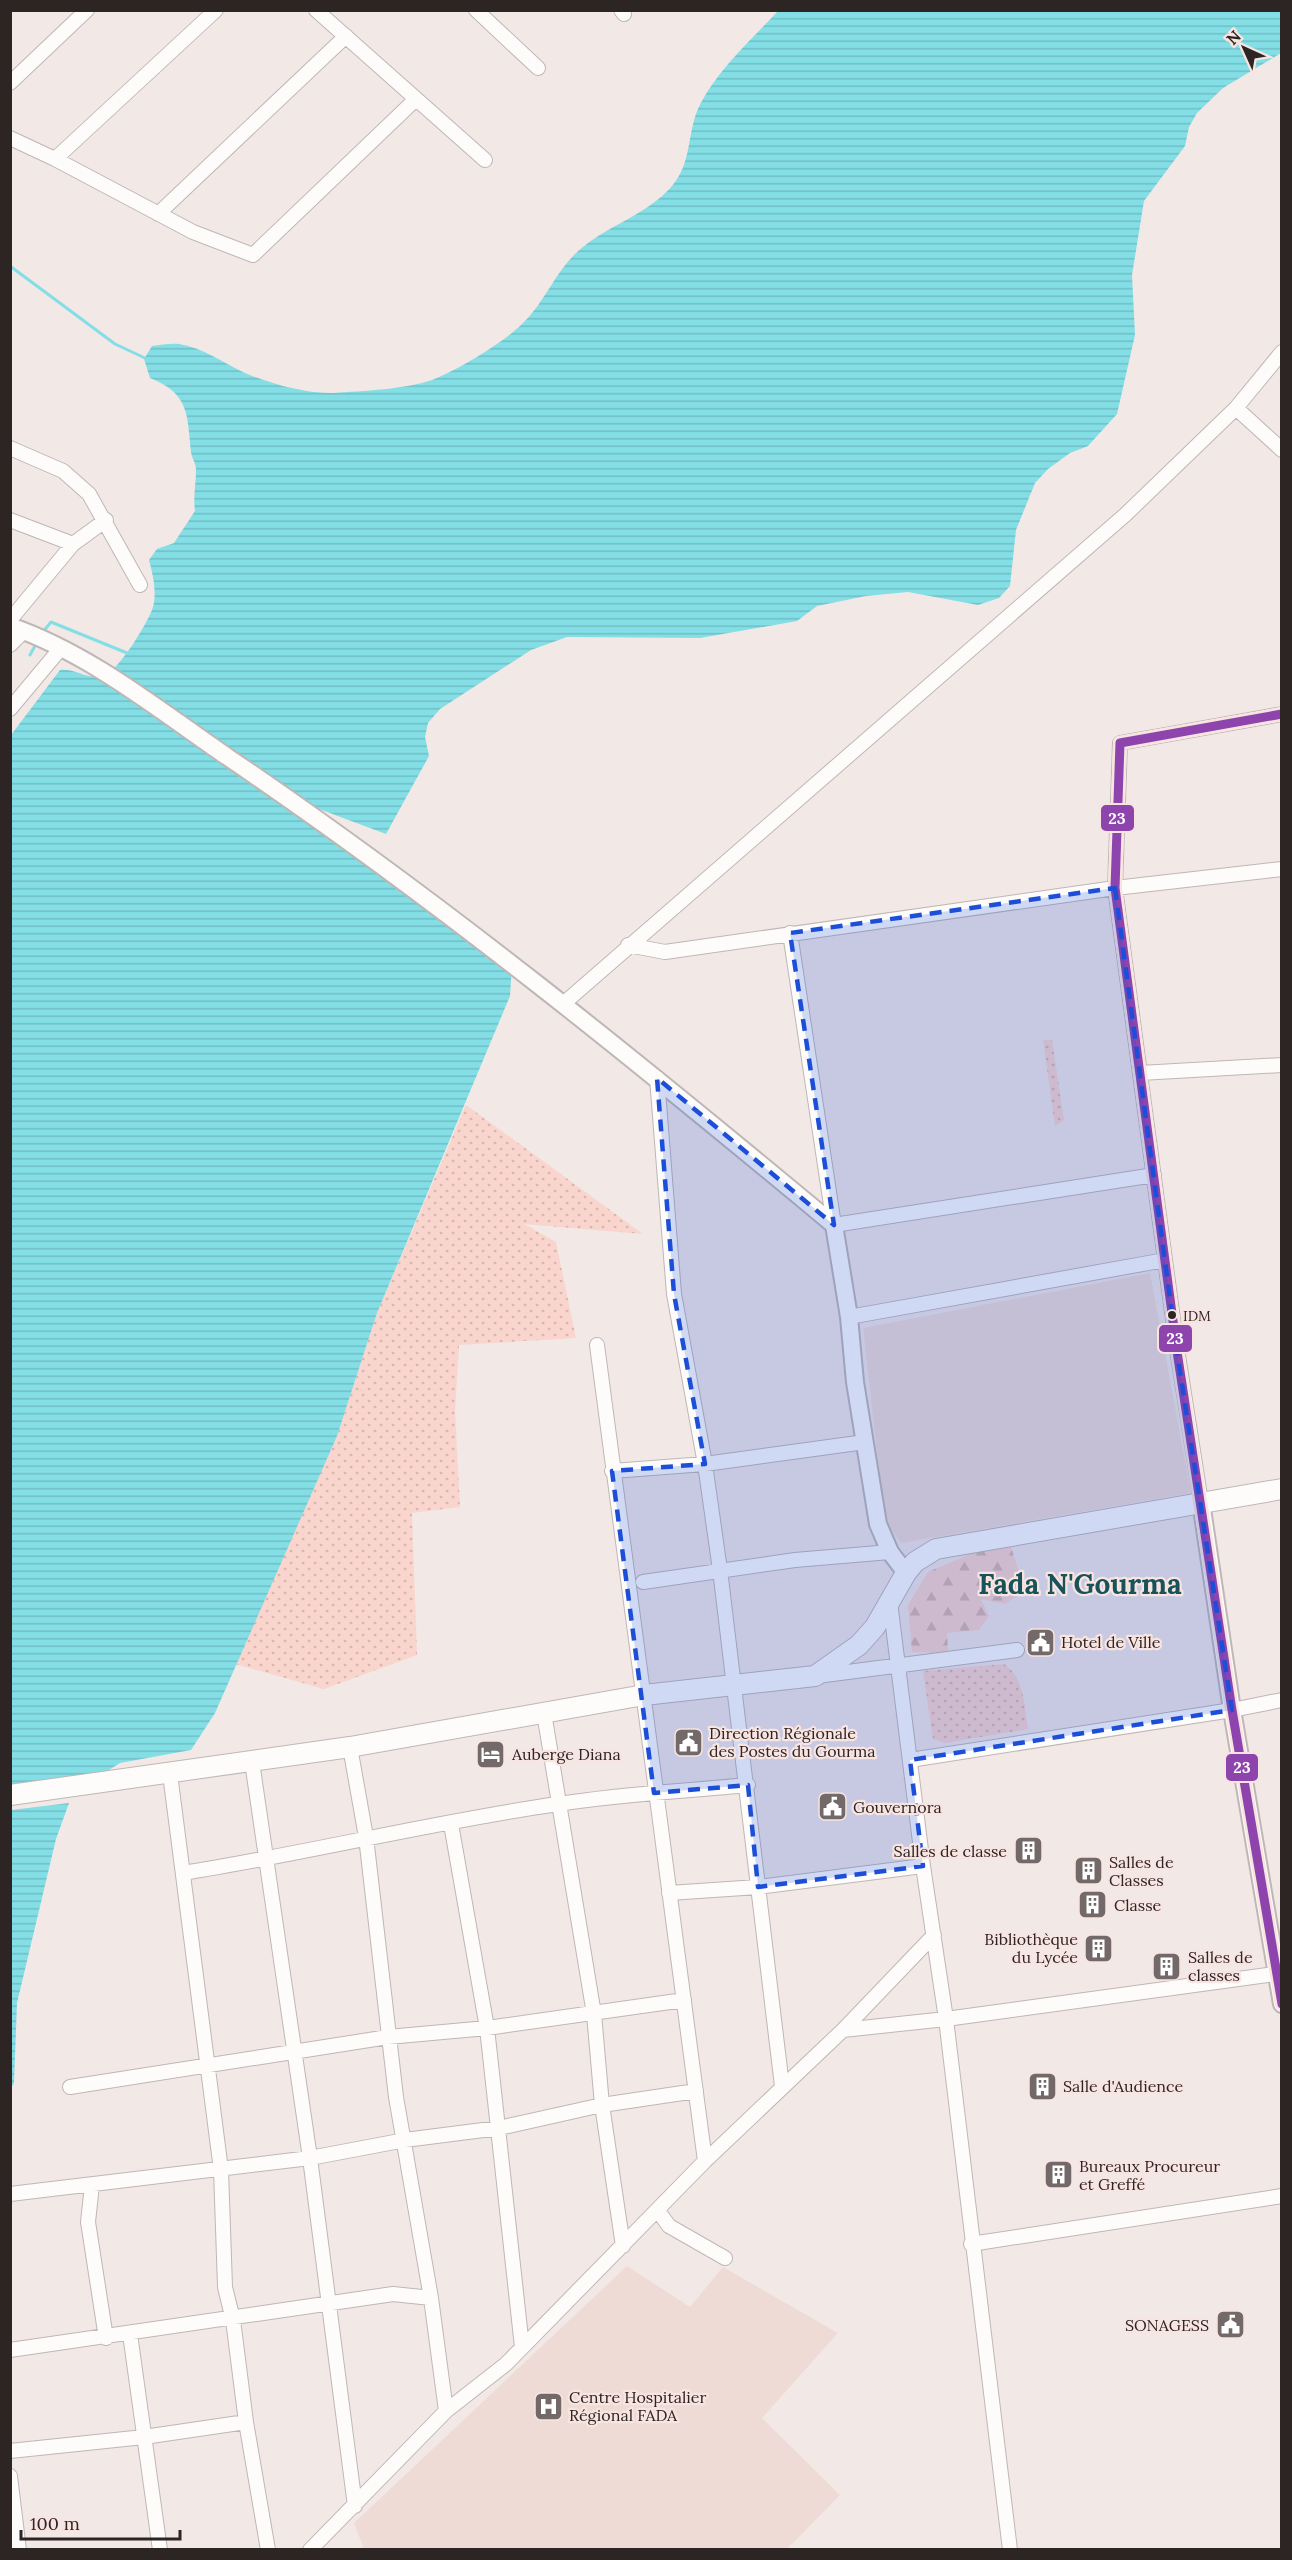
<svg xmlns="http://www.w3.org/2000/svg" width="1292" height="2560" font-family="Lora,serif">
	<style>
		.built { fill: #efdbd6 }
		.forest { fill: url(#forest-firs) }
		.garden { fill: url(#garden-dots) }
		.water { fill: url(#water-rules) }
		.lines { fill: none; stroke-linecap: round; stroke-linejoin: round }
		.stream { stroke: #84dee6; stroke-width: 3 }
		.minor-casing { stroke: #bfb7b5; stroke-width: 16 }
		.major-casing { stroke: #bfb7b5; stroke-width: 20 }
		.highway-casing { stroke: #bfb7b5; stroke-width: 22 }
		.minor { stroke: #fdfcfb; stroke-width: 14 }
		.major { stroke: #fdfcfb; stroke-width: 16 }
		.highway { stroke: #fdfcfb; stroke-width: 20 }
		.bus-1-casing { stroke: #f8e4e0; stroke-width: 14 }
		.bus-1 { stroke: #8e44ad; stroke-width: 9 }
		.marked { fill: #1d4ed8; fill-opacity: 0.2; stroke: #1d4ed8; stroke-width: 4.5; stroke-dasharray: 12 8; stroke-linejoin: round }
		.bus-dot { fill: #2d2524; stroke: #f8e4e0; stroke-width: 2 }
		.labels { text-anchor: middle; stroke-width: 4.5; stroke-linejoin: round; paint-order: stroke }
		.bus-label { font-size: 14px; fill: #2d2524; stroke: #f8e4e0; text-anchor: start }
		.poi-label { font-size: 16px; fill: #2d2524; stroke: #f8e4e0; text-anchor: start }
		.town-label { font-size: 28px; font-weight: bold; fill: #175359; stroke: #f8e4e0 }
		.line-badge { stroke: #f8e4e0; stroke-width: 2 }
		.badge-label { font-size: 16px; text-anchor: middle; font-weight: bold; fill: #fff }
	</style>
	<defs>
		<pattern id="forest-firs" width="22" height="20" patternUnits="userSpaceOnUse" patternTransform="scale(1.5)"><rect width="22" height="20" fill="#f9d5cd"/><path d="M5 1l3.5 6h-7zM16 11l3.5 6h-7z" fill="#d6b7b0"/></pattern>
		<pattern id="garden-dots" width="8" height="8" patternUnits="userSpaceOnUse" patternTransform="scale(1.5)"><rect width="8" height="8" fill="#f9d5cd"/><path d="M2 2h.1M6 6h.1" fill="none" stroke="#d6b7b0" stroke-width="1.8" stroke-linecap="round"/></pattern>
		<pattern id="water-rules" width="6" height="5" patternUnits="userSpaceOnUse" patternTransform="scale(1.5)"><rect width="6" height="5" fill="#84dee6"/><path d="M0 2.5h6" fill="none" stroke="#72bec5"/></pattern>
	</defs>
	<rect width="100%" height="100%" fill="#f2e8e6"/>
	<path class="built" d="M 1150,1273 L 1191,1493 L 901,1543 L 885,1522 L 863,1328 Z
		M 627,2266 L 690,2307 L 723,2267 L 838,2333 L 762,2418 L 840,2495 L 787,2549 L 364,2549 L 354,2523 Z"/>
	<path class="forest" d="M 1011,1547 L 1025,1591 L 1005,1604 L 981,1599 L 989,1616 L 979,1630 L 947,1633 L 948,1653 L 912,1652 L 908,1605 L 928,1572 L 975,1552 Z"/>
	<path class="garden" d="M 1043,1040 L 1052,1040 L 1064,1120 L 1055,1126 Z
		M 466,1105 L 643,1234 L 524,1224 L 556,1242 L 576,1338 L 459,1345 L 455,1411 L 460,1507 L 412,1513 L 417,1655 L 324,1689 L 235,1664 L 337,1436 L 377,1313 Z
		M 1004,1664 C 1025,1678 1024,1706 1028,1729 L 945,1743 L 933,1739 L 923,1671 Z"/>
	<path class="water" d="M 778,11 L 1281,11 L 1281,53 L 1223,88 L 1197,113 L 1189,127 L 1185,146 L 1144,201 L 1132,275 L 1135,335 L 1117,414 L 1088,446 L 1070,453 L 1048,469 L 1035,483 L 1016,530 L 1010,586 L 999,598 L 978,605 L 908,592 L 866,596 L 817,606 L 797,621 L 700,638 L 567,637 L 531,650 L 440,709 L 428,723 L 425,737 L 429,756 L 386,834 L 287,797 L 512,965 L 510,996 L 377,1313 L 337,1436 L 215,1713 L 191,1750 L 120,1763 L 104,1773 L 11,1785 L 11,735 L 60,670 C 76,668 90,682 105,675 C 119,670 149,621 153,607 C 157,592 153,575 149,560 L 157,549 L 174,543 L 195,511 C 193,497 196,484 196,470 C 196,463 192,459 191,452 C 187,415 190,394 150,378 L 144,359 L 152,346 C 161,345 171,343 179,344 C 204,348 223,363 245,373 C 271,384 306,394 334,393 C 361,391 408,389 432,380 C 459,369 501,344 521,325 C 546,302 556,268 583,247 C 611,224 648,214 672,186 C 692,163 687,134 698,109 C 715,72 751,40 778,11 Z
		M 69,1803 L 56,1839 L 17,2003 L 14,2083 L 11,2088 L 11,1810 Z"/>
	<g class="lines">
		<path class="stream" d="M 10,266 L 115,344 L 147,359
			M 42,633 L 51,622 L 127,653
			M 30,655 L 36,644"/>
		<defs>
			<path id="minor" d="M 316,10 L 485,160
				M 476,10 L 538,68
				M 621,10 L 624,14
				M 10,83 L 87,10
				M 10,138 L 55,159 L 193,232 L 253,255 L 416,99
				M 55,159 L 216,10
				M 158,214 L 346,36
				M 1236,408 L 1282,450
				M 10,448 L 63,471 L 89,494 L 140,585
				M 10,520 L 73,544
				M 10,620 L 73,544 L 106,520
				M 10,645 L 24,631
				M 10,709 L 61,648
				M 790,933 L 834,1225 L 1154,1175
				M 628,945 L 665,952 L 1115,888 L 1282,869
				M 563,1004 L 1125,515 L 1236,408 L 1282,352
				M 1140,1073 L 1282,1065
				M 657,1078 L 674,1294 L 705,1464 L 720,1570 L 782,2086
				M 849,1317 L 1165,1260
				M 597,1345 L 705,2161
				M 612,1471 L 705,1464 L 865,1442
				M 1201,1502 L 1177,1349 L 1115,888 L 1120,743 L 1282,714
				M 643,1582 L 795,1560 L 890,1552
				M 890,1602 L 923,1866 L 946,2019 L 1010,2550
				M 817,1676 L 1017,1650
				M 544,1713 L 594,2014 L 602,2105 L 623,2246
				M 350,1747 L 366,1837 L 396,2097 L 431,2298 L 446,2411
				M 910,1760 L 1232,1710 L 1282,1700
				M 252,1762 L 310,2158 L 355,2506
				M 170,1774 L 221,2170 L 225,2287 L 233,2320 L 246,2422 L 268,2550
				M 451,1824 L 487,2028 L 522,2347
				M 183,1873 C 309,1853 432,1822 558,1804 C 621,1794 685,1791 748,1785
				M 669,1893 L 758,1887 L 923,1866
				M 843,2030 L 946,2019 L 1282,1973
				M 70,2087 L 388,2037 L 487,2028 L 684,2000
				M 92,2185 L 88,2222 L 106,2338
				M 10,2194 L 310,2158 L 405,2140 L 499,2128 L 602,2105 L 696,2091
				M 658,2211 L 669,2226 L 725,2258
				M 971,2244 L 1282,2196
				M 130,2334 L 160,2550
				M 10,2350 L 393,2294 L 431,2298
				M 10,2451 L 144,2437 L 246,2422
				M 10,2476 L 19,2550
				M 310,2550 L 446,2411 L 506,2364 L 705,2161 L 843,2030 L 934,1935"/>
			<path id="major" d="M 10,626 C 91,654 160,711 229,758 C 440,901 638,1062 834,1225 L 849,1317 L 855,1382 L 878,1524 L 890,1552 L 906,1573
				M 1201,1502 L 1232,1710 L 1282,2004"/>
			<path id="highway" d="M 10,1795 L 350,1747 L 644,1695 L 815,1676 L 859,1645 L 875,1627 L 906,1573 L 915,1562 L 936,1549 L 1282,1489"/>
		</defs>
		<use href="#minor" class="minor-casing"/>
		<use href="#major" class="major-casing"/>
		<use href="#highway" class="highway-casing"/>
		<use href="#minor" class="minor"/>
		<use href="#major" class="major"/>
		<use href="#highway" class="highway"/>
		<defs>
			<path id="bus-1" d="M 1282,714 L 1120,743 L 1115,888 L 1178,1358 L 1232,1710 L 1282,2004"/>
		</defs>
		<use href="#bus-1" class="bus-1-casing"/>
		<use href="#bus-1" class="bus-1"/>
	</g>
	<path class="marked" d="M 1115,888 L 1178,1358 L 1232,1710 L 910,1760 L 923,1866 L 758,1887 L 748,1785 L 654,1793 L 612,1471 L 705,1464 L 674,1294 L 657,1078 L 834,1225 L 790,933 Z"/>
	<defs>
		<symbol id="civic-square" viewBox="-11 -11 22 22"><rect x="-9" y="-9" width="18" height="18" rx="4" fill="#726968" stroke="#f8e4e0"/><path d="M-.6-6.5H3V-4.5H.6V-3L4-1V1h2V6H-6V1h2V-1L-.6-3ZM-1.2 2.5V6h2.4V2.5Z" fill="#fff"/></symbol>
		<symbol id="hotel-square" viewBox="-11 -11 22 22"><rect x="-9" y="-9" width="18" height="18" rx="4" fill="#726968" stroke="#f8e4e0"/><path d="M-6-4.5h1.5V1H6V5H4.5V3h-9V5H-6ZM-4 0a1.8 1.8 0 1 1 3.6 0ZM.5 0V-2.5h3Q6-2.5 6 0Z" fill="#fff"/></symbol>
		<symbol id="building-square" viewBox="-11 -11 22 22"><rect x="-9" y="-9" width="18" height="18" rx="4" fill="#726968" stroke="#f8e4e0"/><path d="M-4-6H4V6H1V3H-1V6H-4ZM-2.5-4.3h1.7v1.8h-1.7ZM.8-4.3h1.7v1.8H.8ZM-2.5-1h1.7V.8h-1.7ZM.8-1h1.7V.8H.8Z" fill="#fff"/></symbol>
		<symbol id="hospital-square" viewBox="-11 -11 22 22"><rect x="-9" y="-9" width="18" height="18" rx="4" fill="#726968" stroke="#f8e4e0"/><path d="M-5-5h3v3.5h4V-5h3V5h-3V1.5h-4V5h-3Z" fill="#fff"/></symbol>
	</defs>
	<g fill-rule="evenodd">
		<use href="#civic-square" x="1024" y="1626" width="33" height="33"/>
		<use href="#civic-square" x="672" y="1726" width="33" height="33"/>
		<use href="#hotel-square" x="474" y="1738" width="33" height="33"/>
		<use href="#civic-square" x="816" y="1790" width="33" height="33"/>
		<use href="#building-square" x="1012" y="1834" width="33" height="33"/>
		<use href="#building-square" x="1072" y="1854" width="33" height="33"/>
		<use href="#building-square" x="1076" y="1888" width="33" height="33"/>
		<use href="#building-square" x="1082" y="1932" width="33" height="33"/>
		<use href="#building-square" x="1150" y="1950" width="33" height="33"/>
		<use href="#building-square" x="1026" y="2070" width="33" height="33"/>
		<use href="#building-square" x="1042" y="2158" width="33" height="33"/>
		<use href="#civic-square" x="1214" y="2308" width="33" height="33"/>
		<use href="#hospital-square" x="532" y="2390" width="33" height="33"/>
	</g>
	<circle class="bus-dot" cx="1172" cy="1315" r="5"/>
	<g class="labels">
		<g class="bus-label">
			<text x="1183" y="1321">IDM</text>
		</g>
		<g class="poi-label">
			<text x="1061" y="1648">Hotel de Ville</text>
			<text x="709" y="1739">Direction Régionale<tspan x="709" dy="18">des Postes du Gourma</tspan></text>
			<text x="512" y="1760">Auberge Diana</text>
			<text x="853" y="1813">Gouvernora</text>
			<text x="1007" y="1857" text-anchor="end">Salles de classe</text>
			<text x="1109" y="1868">Salles de<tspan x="1109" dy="18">Classes</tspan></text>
			<text x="1114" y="1911">Classe</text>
			<text x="1078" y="1945" text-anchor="end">Bibliothèque<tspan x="1078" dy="18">du Lycée</tspan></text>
			<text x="1188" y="1963">Salles de<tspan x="1188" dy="18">classes</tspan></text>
			<text x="1063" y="2092">Salle d'Audience</text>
			<text x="1079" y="2172">Bureaux Procureur<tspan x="1079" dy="18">et Greffé</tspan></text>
			<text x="1209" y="2331" text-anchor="end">SONAGESS</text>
			<text x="569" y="2403">Centre Hospitalier<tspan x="569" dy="18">Régional FADA</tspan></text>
		</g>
		<g class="town-label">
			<text x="1080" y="1594">Fada N'Gourma</text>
		</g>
	</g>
	<g class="line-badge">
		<rect x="1100" y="804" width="35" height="28" rx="6" fill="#8e44ad"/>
		<rect x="1158" y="1324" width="35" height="29" rx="6" fill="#8e44ad"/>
		<rect x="1225" y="1753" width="34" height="29" rx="6" fill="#8e44ad"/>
	</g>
	<g class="badge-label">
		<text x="1117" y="824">23</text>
		<text x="1175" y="1344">23</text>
		<text x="1242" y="1773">23</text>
	</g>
	<rect width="1292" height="2560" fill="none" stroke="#2d2524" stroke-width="24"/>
	<g transform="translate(1244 48) rotate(315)" stroke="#f8e4e0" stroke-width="4.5" paint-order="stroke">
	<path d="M0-4.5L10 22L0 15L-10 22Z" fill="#2d2524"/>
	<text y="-9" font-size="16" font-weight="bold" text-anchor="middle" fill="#2d2524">N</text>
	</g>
	<path d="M21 2530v9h159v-9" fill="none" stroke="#2d2524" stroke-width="3"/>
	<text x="30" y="2530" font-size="18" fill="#2d2524" stroke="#f8e4e0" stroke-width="4.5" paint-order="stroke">100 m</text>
</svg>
